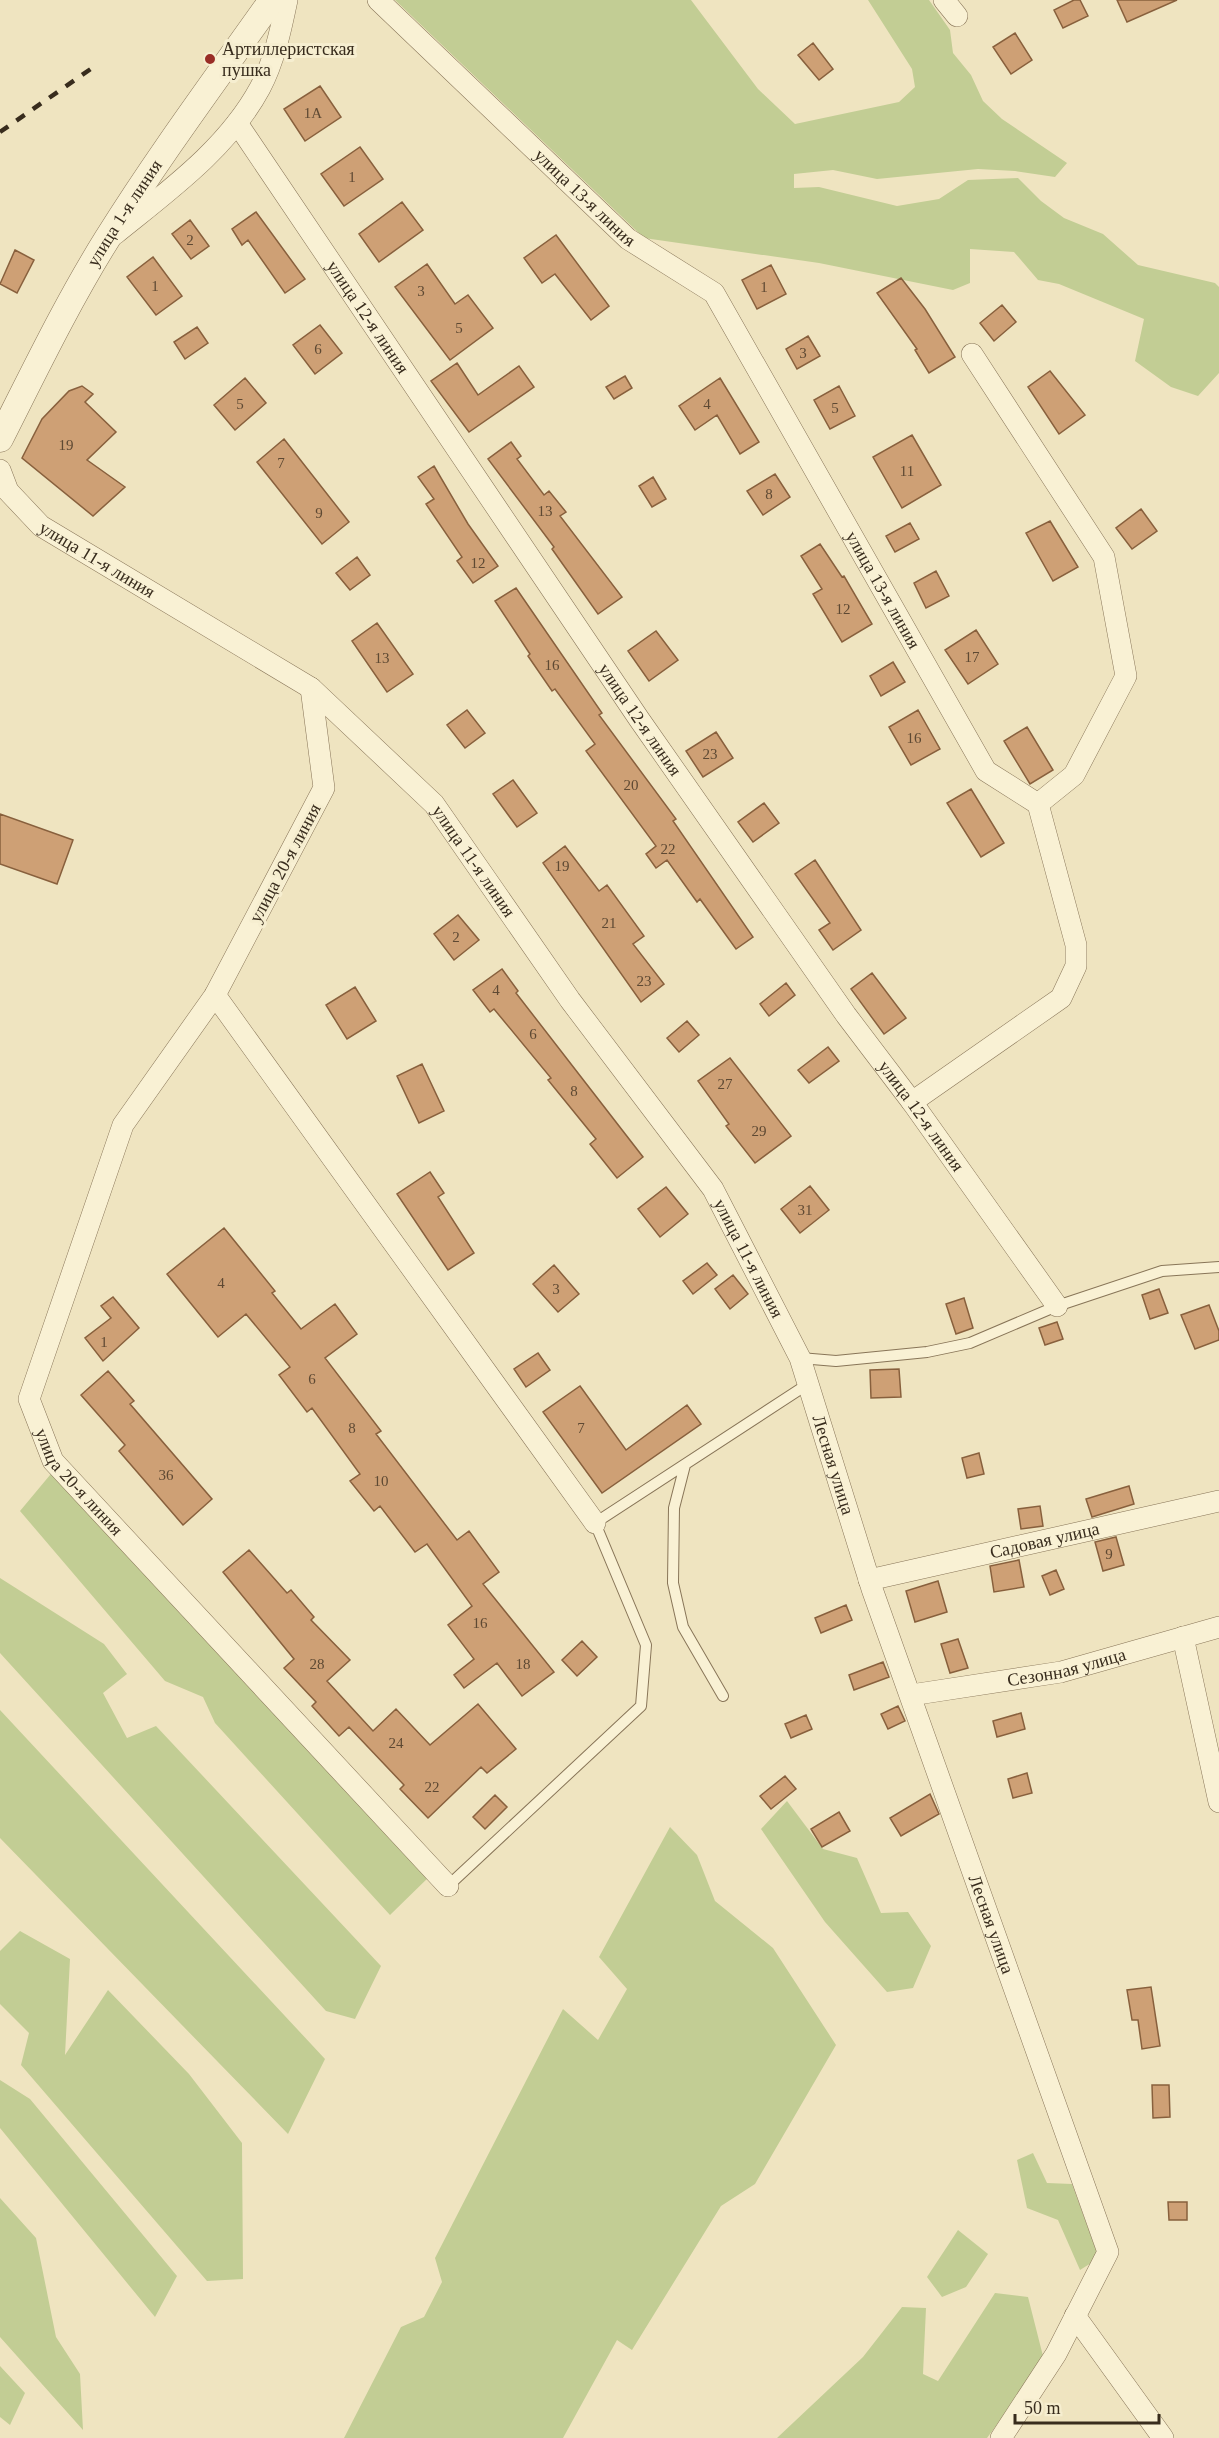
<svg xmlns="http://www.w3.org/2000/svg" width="1219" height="2438" font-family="'Times New Roman',serif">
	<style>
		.green { fill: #c2cd94 }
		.building { fill: #cea075; stroke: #88603d; stroke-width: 1.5 }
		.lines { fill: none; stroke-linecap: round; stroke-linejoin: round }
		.service-casing { stroke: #887558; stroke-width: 12 }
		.minor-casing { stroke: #887558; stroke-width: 22 }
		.tertiary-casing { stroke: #887558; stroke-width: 27 }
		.service { stroke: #f9f1d4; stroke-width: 10 }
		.minor { stroke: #f9f1d4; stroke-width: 21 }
		.tertiary { stroke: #f9f1d4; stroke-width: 26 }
		.rail { stroke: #382c1d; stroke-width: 4.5; stroke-dasharray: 10 10; stroke-linecap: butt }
		.poi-dot { fill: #992d26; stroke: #f6eed0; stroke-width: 2 }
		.labels { text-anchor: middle; stroke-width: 6; stroke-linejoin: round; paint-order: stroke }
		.number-label { font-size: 15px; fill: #5e4933 }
		.poi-label { font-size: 18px; fill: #382c1d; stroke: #f6eed0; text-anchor: start }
		.street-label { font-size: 18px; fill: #382c1d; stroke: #f6eed0 }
	</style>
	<rect width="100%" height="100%" fill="#efe4c0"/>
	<path class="green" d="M 395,0 L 691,0 L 758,89 L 795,124 L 899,102 L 915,87 L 912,69 L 868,0 L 929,0 L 950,30 L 953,53 L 971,75 L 983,101 L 1002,119 L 1067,163 L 1055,177 L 1015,171 L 978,169 L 877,179 L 833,170 L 794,174 L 794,188 L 819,187 L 897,206 L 939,199 L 968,180 L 1018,178 L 1041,201 L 1064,218 L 1103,234 L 1138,265 L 1215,283 L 1219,287 L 1219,373 L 1198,396 L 1171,387 L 1135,361 L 1144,319 L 1059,284 L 1038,280 L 1014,252 L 970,249 L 970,283 L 953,290 L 819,263 L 644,238 Z
		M 60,1463 L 432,1874 L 390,1915 L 215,1723 L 203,1697 L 165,1681 L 20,1511 Z
		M 0,1578 L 104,1644 L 127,1674 L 103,1693 L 127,1738 L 156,1726 L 381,1966 L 355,2019 L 326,2011 L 0,1653 Z
		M 0,1710 L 325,2059 L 288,2134 L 0,1838 Z
		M 787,1801 L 823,1849 L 857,1858 L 881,1913 L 908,1912 L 931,1946 L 913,1988 L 887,1992 L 825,1922 L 761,1829 Z
		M 670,1827 L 697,1855 L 715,1901 L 773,1948 L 836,2045 L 755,2184 L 721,2206 L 632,2350 L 617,2340 L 563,2438 L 344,2438 L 401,2327 L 424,2317 L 442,2282 L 435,2258 L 563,2009 L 598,2040 L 627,1989 L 599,1957 Z
		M 20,1931 L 70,1959 L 65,2055 L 108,1990 L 189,2074 L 242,2143 L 243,2279 L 207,2281 L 21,2065 L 29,2033 L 0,2004 L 0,1951 Z
		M 0,2080 L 30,2099 L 177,2276 L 155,2317 L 0,2128 Z
		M 1033,2153 L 1047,2183 L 1072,2184 L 1099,2258 L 1080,2270 L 1058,2220 L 1027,2208 L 1017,2160 Z
		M 0,2198 L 36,2238 L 56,2337 L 80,2374 L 83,2430 L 0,2337 Z
		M 958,2230 L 988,2254 L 966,2287 L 942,2297 L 927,2277 Z
		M 995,2293 L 1028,2297 L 1044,2360 L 987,2438 L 777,2438 L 863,2357 L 902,2307 L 926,2308 L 923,2374 L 938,2381 Z
		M 0,2366 L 25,2393 L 10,2425 L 0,2417 Z"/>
	<path class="building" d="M 1074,0 L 1080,0 L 1088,16 L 1063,28 L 1054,10 Z
		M 1117,0 L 1177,0 L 1127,22 Z
		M 1015,33 L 1032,60 L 1011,74 L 993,47 Z
		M 813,43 L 833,69 L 819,80 L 798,55 Z
		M 320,86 L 341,117 L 305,141 L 284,109 Z
		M 360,147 L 383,179 L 344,206 L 321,174 Z
		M 402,202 L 423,230 L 379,262 L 359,234 Z
		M 256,212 L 305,279 L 285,293 L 248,240 L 242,245 L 232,229 Z
		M 190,220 L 209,246 L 191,259 L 172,234 Z
		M 556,235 L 609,306 L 591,320 L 555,274 L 542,283 L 524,258 Z
		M 15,250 L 34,260 L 17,293 L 0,284 Z
		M 153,257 L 182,296 L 156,315 L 127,277 Z
		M 427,264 L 455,304 L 468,295 L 493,328 L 450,360 L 395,287 Z
		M 771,265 L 786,294 L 757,309 L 742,280 Z
		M 901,278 L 925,309 L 955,357 L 929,373 L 915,350 L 917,349 L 877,293 Z
		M 1002,305 L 1016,322 L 994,341 L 980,323 Z
		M 320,325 L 342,353 L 315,374 L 293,345 Z
		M 197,327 L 208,343 L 185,359 L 174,342 Z
		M 808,336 L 820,356 L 797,369 L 786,349 Z
		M 457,363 L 478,395 L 519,366 L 534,387 L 469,432 L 431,381 Z
		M 1050,371 L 1085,415 L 1059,434 L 1028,387 Z
		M 625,376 L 632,388 L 614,399 L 606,387 Z
		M 245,378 L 266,403 L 235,430 L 214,405 Z
		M 720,378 L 759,442 L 740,454 L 717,415 L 695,430 L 679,406 Z
		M 82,386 L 93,394 L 85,402 L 116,432 L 87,460 L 125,487 L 93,516 L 22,458 L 42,419 L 69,391 Z
		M 839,386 L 855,416 L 830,429 L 814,400 Z
		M 912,435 L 941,485 L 902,508 L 873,457 Z
		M 284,439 L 349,522 L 322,544 L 257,462 Z
		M 511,442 L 521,456 L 517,459 L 544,495 L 549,491 L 566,512 L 560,516 L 622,597 L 598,614 L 552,549 L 554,547 L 488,459 Z
		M 434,466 L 468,524 L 498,566 L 473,583 L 457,561 L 462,557 L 426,504 L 434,499 L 418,477 Z
		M 775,474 L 790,497 L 763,515 L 747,491 Z
		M 653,477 L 666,499 L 652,507 L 639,486 Z
		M 1141,509 L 1157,531 L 1132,549 L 1116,528 Z
		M 1050,521 L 1078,567 L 1053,581 L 1026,533 Z
		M 910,523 L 919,539 L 895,552 L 886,536 Z
		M 820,544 L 842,577 L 844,576 L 872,624 L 842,642 L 813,594 L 822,589 L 801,556 Z
		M 357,557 L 370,575 L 350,590 L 336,573 Z
		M 936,571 L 949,596 L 926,608 L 914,583 Z
		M 516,588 L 602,713 L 599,715 L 676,819 L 673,821 L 753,937 L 736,949 L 700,899 L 697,902 L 667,860 L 656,868 L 646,854 L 656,846 L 586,751 L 595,744 L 555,689 L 552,691 L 528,656 L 530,654 L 495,601 Z
		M 377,623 L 413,674 L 387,692 L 352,641 Z
		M 976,630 L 998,664 L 968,684 L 945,650 Z
		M 656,631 L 678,660 L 649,681 L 628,651 Z
		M 893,662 L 905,682 L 881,696 L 870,676 Z
		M 467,710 L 485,733 L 465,748 L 447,725 Z
		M 918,710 L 940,749 L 911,765 L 889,727 Z
		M 1027,727 L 1053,770 L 1030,784 L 1004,741 Z
		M 716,732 L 733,758 L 703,777 L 686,751 Z
		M 513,780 L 537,813 L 517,827 L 493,794 Z
		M 971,789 L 1004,843 L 981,857 L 947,803 Z
		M 764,803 L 779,823 L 753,842 L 738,822 Z
		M 0,814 L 73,840 L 57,884 L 0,864 Z
		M 565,846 L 599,891 L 607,885 L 644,936 L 633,944 L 664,984 L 641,1002 L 543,863 Z
		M 815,860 L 861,930 L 833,950 L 819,930 L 830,923 L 795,874 Z
		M 458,915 L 479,940 L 454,960 L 434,934 Z
		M 502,969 L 518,991 L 516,993 L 643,1157 L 617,1178 L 590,1144 L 596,1139 L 548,1080 L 551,1078 L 494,1009 L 490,1012 L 473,990 Z
		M 872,973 L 906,1018 L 884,1034 L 851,989 Z
		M 786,983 L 795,995 L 769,1016 L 760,1004 Z
		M 355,987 L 376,1021 L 347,1039 L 326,1005 Z
		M 687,1021 L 699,1035 L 679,1052 L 667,1038 Z
		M 828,1047 L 839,1061 L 809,1083 L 798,1070 Z
		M 730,1058 L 791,1136 L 755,1163 L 726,1126 L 729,1124 L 698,1081 Z
		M 422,1064 L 444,1111 L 419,1123 L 397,1076 Z
		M 430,1172 L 444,1193 L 438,1197 L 474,1253 L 448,1270 L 397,1194 Z
		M 810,1186 L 829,1210 L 800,1233 L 781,1209 Z
		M 666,1187 L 688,1214 L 660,1237 L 638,1209 Z
		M 224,1228 L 275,1291 L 272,1293 L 301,1329 L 335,1304 L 357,1334 L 325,1358 L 381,1431 L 376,1434 L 457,1540 L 469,1531 L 499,1572 L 483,1584 L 554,1672 L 522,1696 L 497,1663 L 464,1688 L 454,1675 L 474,1659 L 448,1625 L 472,1606 L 427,1544 L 415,1552 L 380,1506 L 374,1511 L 350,1481 L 360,1474 L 312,1408 L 307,1412 L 279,1375 L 290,1367 L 246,1314 L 218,1337 L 167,1274 Z
		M 707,1263 L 717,1275 L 693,1294 L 683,1281 Z
		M 554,1265 L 579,1294 L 558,1312 L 533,1284 Z
		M 733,1275 L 748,1294 L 730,1309 L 715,1289 Z
		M 1159,1289 L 1168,1313 L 1150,1319 L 1142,1295 Z
		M 113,1297 L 139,1328 L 103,1361 L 85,1338 L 111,1318 L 101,1306 Z
		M 964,1298 L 973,1328 L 956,1334 L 946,1304 Z
		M 1209,1305 L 1219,1331 L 1219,1340 L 1195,1349 L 1181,1315 Z
		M 1057,1322 L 1063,1339 L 1045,1345 L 1039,1328 Z
		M 538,1353 L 550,1370 L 526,1387 L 514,1369 Z
		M 899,1369 L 901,1397 L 871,1398 L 870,1370 Z
		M 108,1371 L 134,1401 L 130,1404 L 212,1499 L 183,1525 L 119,1451 L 125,1445 L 81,1395 Z
		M 580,1386 L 626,1450 L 687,1405 L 701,1424 L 602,1493 L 543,1412 Z
		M 979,1453 L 984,1474 L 967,1478 L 962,1458 Z
		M 1129,1486 L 1134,1504 L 1092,1517 L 1086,1499 Z
		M 1040,1506 L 1043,1526 L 1021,1529 L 1018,1509 Z
		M 1116,1537 L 1124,1565 L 1103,1571 L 1095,1542 Z
		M 249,1550 L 287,1593 L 291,1590 L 314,1617 L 311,1620 L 350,1660 L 327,1681 L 373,1731 L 396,1709 L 430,1745 L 478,1704 L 516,1749 L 487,1773 L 481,1767 L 428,1818 L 400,1789 L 404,1785 L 349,1727 L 339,1736 L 312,1706 L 316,1702 L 284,1668 L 294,1659 L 223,1572 Z
		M 1019,1560 L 1024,1587 L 994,1592 L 990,1566 Z
		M 1056,1570 L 1064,1589 L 1050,1595 L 1042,1576 Z
		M 938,1581 L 947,1612 L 915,1622 L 906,1591 Z
		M 846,1605 L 852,1620 L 821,1633 L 815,1618 Z
		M 958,1639 L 968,1668 L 950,1673 L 941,1644 Z
		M 582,1641 L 597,1657 L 577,1676 L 562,1660 Z
		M 883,1662 L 889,1677 L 854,1690 L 849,1675 Z
		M 898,1706 L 905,1721 L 888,1729 L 881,1714 Z
		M 1021,1713 L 1025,1729 L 997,1737 L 993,1721 Z
		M 806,1715 L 812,1729 L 791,1738 L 785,1724 Z
		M 1027,1773 L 1032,1793 L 1013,1798 L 1008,1779 Z
		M 785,1776 L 796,1789 L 771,1809 L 760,1796 Z
		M 930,1794 L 939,1814 L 901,1836 L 890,1818 Z
		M 495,1795 L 507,1807 L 485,1829 L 473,1817 Z
		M 839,1812 L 850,1831 L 822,1847 L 811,1829 Z
		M 1151,1987 L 1160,2046 L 1142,2049 L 1138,2020 L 1132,2020 L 1127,1990 Z
		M 1152,2085 L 1169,2085 L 1170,2117 L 1153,2118 Z
		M 1168,2202 L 1187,2202 L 1187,2220 L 1169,2220 Z"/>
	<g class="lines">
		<defs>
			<path id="service" d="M 800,1358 L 836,1361 L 927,1352 L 970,1343 L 1057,1306 L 1162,1271 L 1219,1267
				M 685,1465 L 674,1508 L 673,1583 L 683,1627 L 723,1696
				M 448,1886 L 641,1706 L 646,1645 L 595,1523 L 808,1384"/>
			<g id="minor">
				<path id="s1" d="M 378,0 L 628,239 L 714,293 L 986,771 L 1038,804 L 1074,775 L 1126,676 L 1104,557 L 972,354"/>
				<path d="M 944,0 L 957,16"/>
				<path id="s2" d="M 237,123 L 639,719 L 846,1015 L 912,1102 L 1057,1306"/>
				<path d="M 115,234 C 168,191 227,149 260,88 C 274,62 281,29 287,0"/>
				<path id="s3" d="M 0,470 L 8,491 L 41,526 L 311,688 L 434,804 L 570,1000 L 713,1189 L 800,1358 L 872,1589 L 1108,2252 L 1056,2354 L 1001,2438"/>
				<path id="s4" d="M 311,688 L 324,788 L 215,995 L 123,1125 L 29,1399 L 53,1461 L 448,1886"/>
				<path d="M 215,995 L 595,1523"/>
				<path d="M 912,1102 L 1061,998 L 1076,966 L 1076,945 L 1038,804"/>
				<path id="s5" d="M 869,1580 L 1219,1501"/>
				<path d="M 1183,1637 L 1219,1802"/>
				<path id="s6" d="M 911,1695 L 1061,1672 L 1219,1627"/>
				<path d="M 1075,2316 L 1163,2438"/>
			</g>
			<g id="tertiary">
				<path id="s7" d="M 0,439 C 34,372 67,303 107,239 C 158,157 216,79 272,0"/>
			</g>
		</defs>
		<use href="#service" class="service-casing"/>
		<use href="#minor" class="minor-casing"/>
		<use href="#tertiary" class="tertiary-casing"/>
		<use href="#service" class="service"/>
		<use href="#minor" class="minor"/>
		<use href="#tertiary" class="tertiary"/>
		<path class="rail" d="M 0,132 L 95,66"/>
	</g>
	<circle class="poi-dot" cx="210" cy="59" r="6"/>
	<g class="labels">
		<g class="number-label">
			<text x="313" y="118">1А</text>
			<text x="352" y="182">1</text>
			<text x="190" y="245">2</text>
			<text x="155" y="291">1</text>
			<text x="764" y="292">1</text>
			<text x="421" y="296">3</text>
			<text x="459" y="333">5</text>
			<text x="318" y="354">6</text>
			<text x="803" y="358">3</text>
			<text x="240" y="409">5</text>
			<text x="707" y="409">4</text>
			<text x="835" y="413">5</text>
			<text x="66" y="450">19</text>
			<text x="281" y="468">7</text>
			<text x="907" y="476">11</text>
			<text x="769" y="499">8</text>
			<text x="545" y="516">13</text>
			<text x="319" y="518">9</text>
			<text x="478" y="568">12</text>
			<text x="843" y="614">12</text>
			<text x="972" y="662">17</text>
			<text x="382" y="663">13</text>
			<text x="552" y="670">16</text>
			<text x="914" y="743">16</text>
			<text x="710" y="759">23</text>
			<text x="631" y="790">20</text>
			<text x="668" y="854">22</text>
			<text x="562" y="871">19</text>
			<text x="609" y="928">21</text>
			<text x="456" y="942">2</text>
			<text x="644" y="986">23</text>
			<text x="496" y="995">4</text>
			<text x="533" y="1039">6</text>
			<text x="725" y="1089">27</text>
			<text x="574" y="1096">8</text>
			<text x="759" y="1136">29</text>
			<text x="805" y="1215">31</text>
			<text x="221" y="1288">4</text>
			<text x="556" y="1294">3</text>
			<text x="104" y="1347">1</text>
			<text x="312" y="1384">6</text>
			<text x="352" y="1433">8</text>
			<text x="581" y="1433">7</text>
			<text x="166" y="1480">36</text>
			<text x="381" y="1486">10</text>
			<text x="1109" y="1559">9</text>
			<text x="480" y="1628">16</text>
			<text x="317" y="1669">28</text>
			<text x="523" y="1669">18</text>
			<text x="396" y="1748">24</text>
			<text x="432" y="1792">22</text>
		</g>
		<g class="poi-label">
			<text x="222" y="55">Артиллеристская<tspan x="222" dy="21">пушка</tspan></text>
		</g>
		<g class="street-label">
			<text dy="6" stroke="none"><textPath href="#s1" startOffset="286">улица 13-я линия</textPath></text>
			<text dy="6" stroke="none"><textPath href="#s7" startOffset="258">улица 1-я линия</textPath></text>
			<text dy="6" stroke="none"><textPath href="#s2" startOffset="234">улица 12-я линия</textPath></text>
			<text dy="6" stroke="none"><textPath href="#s3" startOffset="136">улица 11-я линия</textPath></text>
			<text dy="6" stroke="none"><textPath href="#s1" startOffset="789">улица 13-я линия</textPath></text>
			<text dy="6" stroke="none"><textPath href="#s2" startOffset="720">улица 12-я линия</textPath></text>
			<text dy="6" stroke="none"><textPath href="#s3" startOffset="624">улица 11-я линия</textPath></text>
			<text transform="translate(285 863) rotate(-62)" y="6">улица 20-я линия</text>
			<text dy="6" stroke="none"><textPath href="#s2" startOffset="1206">улица 12-я линия</textPath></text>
			<text dy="6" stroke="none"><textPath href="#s3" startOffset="1108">улица 11-я линия</textPath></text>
			<text dy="6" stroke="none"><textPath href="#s3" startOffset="1332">Лесная улица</textPath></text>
			<text dy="6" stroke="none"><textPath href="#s4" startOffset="882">улица 20-я линия</textPath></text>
			<text dy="6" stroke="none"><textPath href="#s5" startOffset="180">Садовая улица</textPath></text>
			<text dy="6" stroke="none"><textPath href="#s6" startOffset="158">Сезонная улица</textPath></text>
			<text dy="6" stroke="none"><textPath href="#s3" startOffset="1818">Лесная улица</textPath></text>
		</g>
	</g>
	<path d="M1015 2414v9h144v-9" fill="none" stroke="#382c1d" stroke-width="3"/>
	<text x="1024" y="2414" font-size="18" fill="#382c1d" stroke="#f6eed0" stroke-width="4.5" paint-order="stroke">50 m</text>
</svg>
